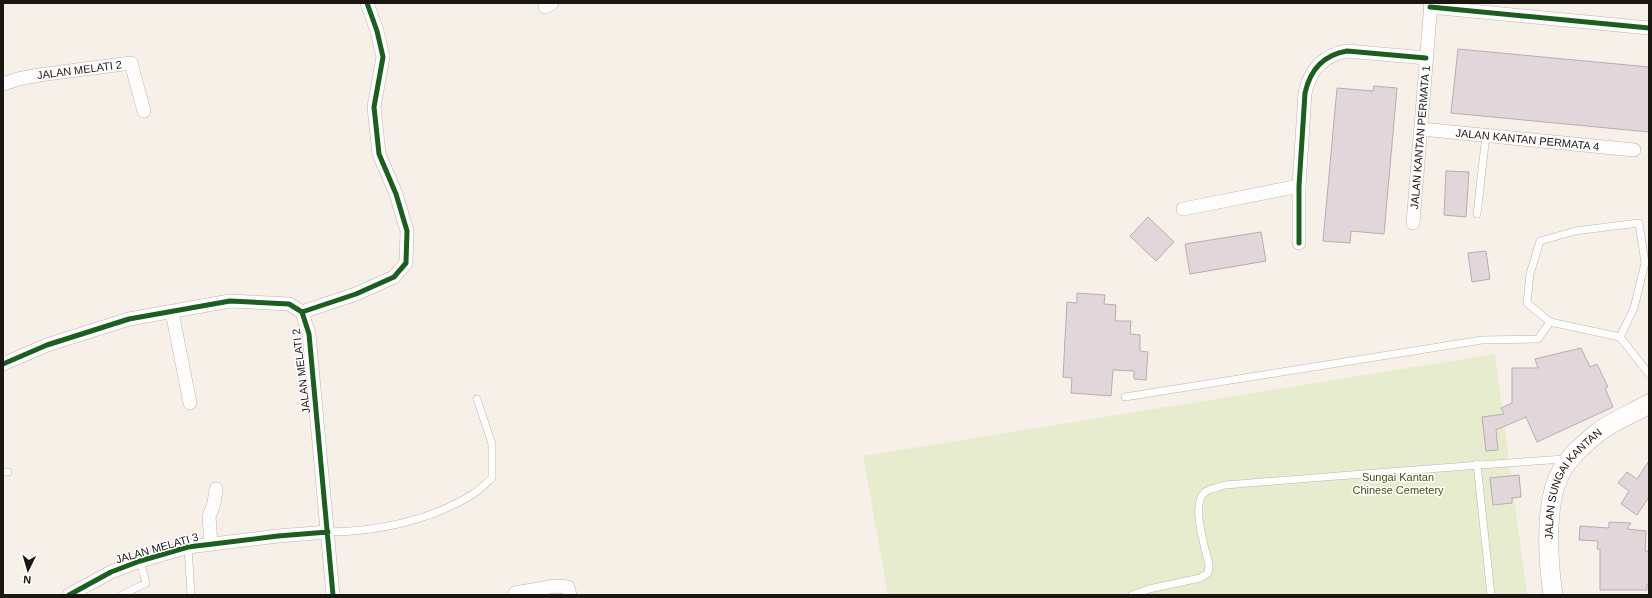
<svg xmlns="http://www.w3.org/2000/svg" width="1652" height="598" font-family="Arial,sans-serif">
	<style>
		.green { fill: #e7ecce }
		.building { fill: #e2d6da; stroke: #b4afae }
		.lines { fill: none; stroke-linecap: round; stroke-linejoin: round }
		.service-casing { stroke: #bab5b0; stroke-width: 8 }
		.minor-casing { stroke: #bab5b0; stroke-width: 14 }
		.secondary-casing { stroke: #bab5b0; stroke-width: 20 }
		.service { stroke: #fefdfc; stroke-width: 7 }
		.minor { stroke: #fefdfc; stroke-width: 13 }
		.secondary { stroke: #fefdfc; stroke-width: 19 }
		.cycleway-casing { stroke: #fff; stroke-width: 8 }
		.cycleway { stroke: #1b5e20; stroke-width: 5 }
		.labels { text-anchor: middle; stroke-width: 3; stroke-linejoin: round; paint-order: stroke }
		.street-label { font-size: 11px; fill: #1a1612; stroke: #fff }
		.park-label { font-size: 11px; fill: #435110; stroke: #fff }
	</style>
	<rect width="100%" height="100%" fill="#f6f0e9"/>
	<path class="green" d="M 1495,354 L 1527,595 L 888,595 L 863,456 Z"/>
	<path class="building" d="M 1458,49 L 1649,67 L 1649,132 L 1451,113 Z
		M 1374,86 L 1397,88 L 1384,234 L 1351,231 L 1350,243 L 1323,241 L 1337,88 L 1373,91 Z
		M 1446,171 L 1469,172 L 1466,217 L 1444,215 Z
		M 1148,217 L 1174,242 L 1156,261 L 1130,236 Z
		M 1261,232 L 1266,261 L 1190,274 L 1185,244 Z
		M 1486,251 L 1490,279 L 1472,282 L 1468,253 Z
		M 1077,293 L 1105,295 L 1104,304 L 1116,305 L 1115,321 L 1131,321 L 1130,334 L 1140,335 L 1140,351 L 1148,352 L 1146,380 L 1134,379 L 1134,371 L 1113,370 L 1111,396 L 1071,393 L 1072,378 L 1063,377 L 1067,302 L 1077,303 Z
		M 1581,348 L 1590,367 L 1597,364 L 1608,387 L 1605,388 L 1613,407 L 1537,442 L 1526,417 L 1496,430 L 1498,450 L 1486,451 L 1482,417 L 1504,414 L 1501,408 L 1512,403 L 1512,368 L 1538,368 L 1535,359 Z
		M 1649,461 L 1649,497 L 1637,515 L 1621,504 L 1629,491 L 1618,483 L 1627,472 L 1637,479 Z
		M 1519,475 L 1521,497 L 1512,498 L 1512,503 L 1493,505 L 1490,478 Z
		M 1609,522 L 1631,523 L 1627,529 L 1646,531 L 1645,551 L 1649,551 L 1649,584 L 1647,584 L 1647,590 L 1600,590 L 1600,549 L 1597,549 L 1598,541 L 1579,540 L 1580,526 L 1609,528 Z"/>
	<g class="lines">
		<defs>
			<path id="service" d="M 1477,214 L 1486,135
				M 1620,337 L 1634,308 L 1645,263 L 1639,223 L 1575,231 L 1540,241 L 1530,274 L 1527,303 L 1550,322 L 1620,337 L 1649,374
				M 1125,397 L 1482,340 L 1538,339 L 1550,322
				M 1477,464 L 1491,595
				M 3,472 L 8,472
				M 328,532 C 377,532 432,520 473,494 C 480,490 486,483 492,478 L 492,444 L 477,399
				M 188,547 L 191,595
				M 122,595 L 146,583 L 140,561
				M 1132,595 L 1149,589 L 1200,578 L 1208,573 L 1209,565 C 1206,550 1190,504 1205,492 C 1209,489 1219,487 1225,485 C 1339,476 1453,466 1567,459"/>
			<g id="minor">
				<path d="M 545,7 L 552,3"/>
				<path d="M 1430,7 L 1649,28"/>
				<path id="s1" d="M 3,84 L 18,79 L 39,75 L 131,63 L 144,111"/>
				<path id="s2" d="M 1421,129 L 1634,150"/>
				<path d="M 1183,209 L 1299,186"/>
				<path id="s3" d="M 1413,223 L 1431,3"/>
				<path d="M 1299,243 L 1299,186 L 1305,93 C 1310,70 1323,55 1347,51 L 1426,58"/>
				<path d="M 172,312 L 190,403"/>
				<path d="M 302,312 L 356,294 L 394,277 L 406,263 L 407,231 L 396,194 L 379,154 L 374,107 L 383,57 L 377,31 L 367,3"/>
				<path d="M 3,364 L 47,345 L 129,319 L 230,301 L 289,304 L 302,312 L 309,334 L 333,595"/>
				<path d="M 211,543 L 209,517 L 214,503 L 216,489"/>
				<path d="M 515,593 L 555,586 L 568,587 L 570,595"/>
				<path d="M 69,595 L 111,572 L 140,561 L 188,547 L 278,536 L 328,532"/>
			</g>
			<g id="secondary">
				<path id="s4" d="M 1553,595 C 1548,561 1544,502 1561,472 C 1569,457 1583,445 1596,434 C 1609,423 1633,413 1649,404"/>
			</g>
		</defs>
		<use href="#service" class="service-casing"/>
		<use href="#minor" class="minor-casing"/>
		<use href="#secondary" class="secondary-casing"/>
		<use href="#service" class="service"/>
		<use href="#minor" class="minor"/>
		<use href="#secondary" class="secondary"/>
		<defs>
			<path id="cycleway" d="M 1430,7 L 1649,28
				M 1299,243 L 1299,186 L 1305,93 C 1310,70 1323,55 1347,51 L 1426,58
				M 302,312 L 356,294 L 394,277 L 406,263 L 407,231 L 396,194 L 379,154 L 374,107 L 383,57 L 377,31 L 367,3
				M 3,364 L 47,345 L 129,319 L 230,301 L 289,304 L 302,312 L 309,334 L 333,595
				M 69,595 L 111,572 L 140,561 L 188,547 L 278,536 L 328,532"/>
		</defs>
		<use href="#cycleway" class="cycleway-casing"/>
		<use href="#cycleway" class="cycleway"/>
	</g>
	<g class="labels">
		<g class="street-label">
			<text dy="4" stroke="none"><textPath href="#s1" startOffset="78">JALAN MELATI 2</textPath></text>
			<text dy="4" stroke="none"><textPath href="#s3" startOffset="86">JALAN KANTAN PERMATA 1</textPath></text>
			<text dy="4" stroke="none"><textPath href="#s2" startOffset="107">JALAN KANTAN PERMATA 4</textPath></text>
			<text transform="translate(301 371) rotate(-97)" y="4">JALAN MELATI 2</text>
			<text dy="4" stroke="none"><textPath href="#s4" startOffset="119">JALAN SUNGAI KANTAN</textPath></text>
			<text transform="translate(157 548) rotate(-16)" y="4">JALAN MELATI 3</text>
		</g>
		<g class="park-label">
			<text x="1398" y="481">Sungai Kantan<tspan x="1398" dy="13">Chinese Cemetery</tspan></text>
		</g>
	</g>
	<rect width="1652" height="598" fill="none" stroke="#1a1612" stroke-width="8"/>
	<g transform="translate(28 570) rotate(185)" stroke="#ffffff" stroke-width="3" paint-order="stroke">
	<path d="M0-3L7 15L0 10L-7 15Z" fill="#1a1612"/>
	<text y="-6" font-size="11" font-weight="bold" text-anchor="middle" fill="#1a1612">N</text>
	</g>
</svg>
